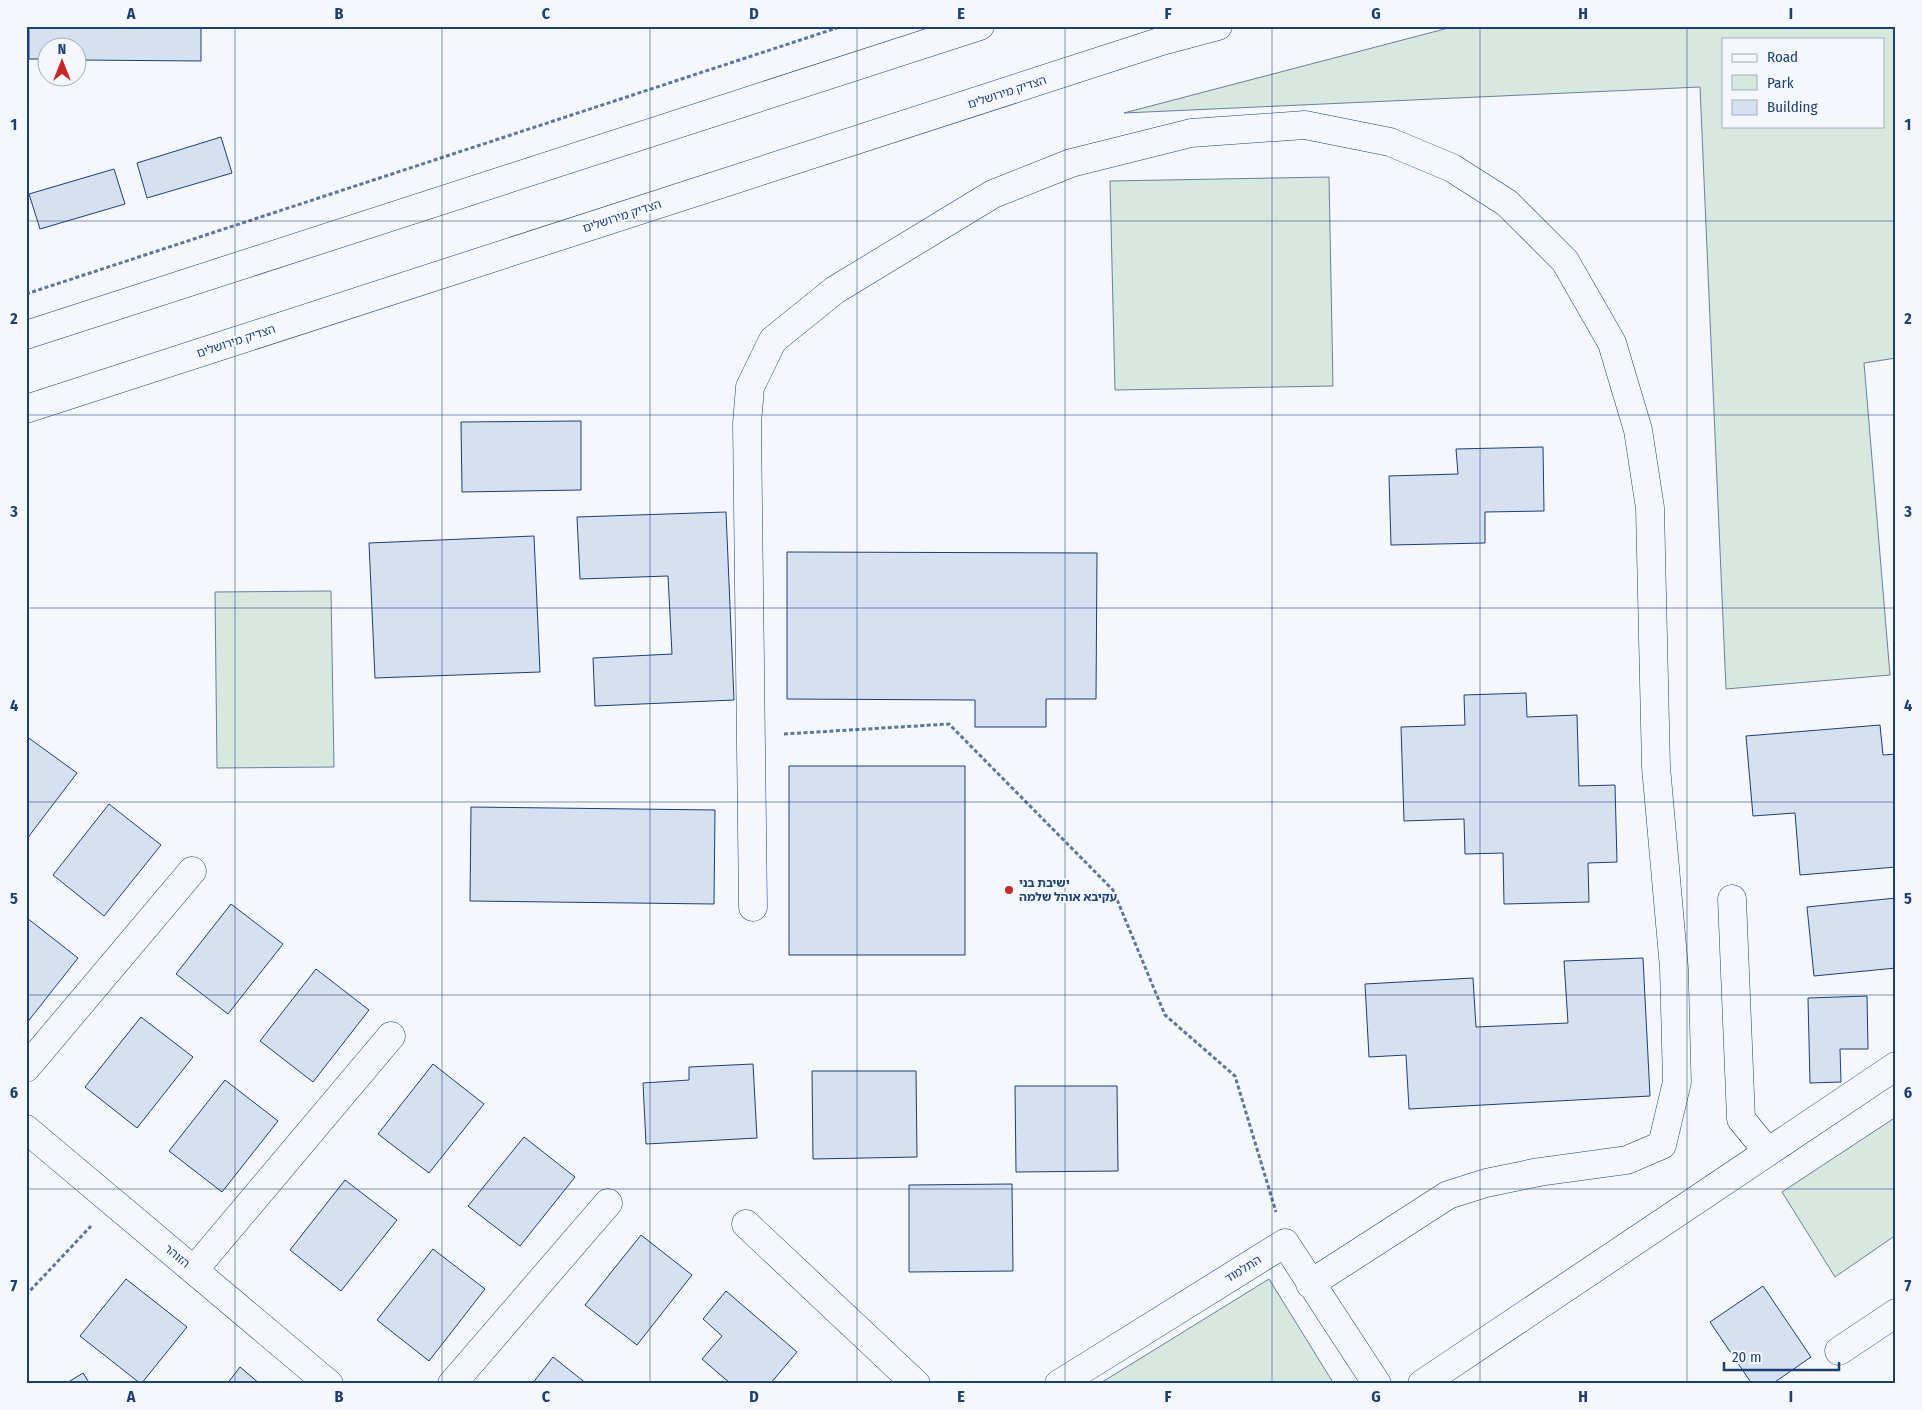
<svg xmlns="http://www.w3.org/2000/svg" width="1922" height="1410" font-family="'Fira Sans Condensed','Noto Sans Hebrew',sans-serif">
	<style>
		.green { fill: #d7e8df; stroke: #687fa3; fill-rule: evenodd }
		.building { fill: #d5e0f0; stroke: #1d3f73 }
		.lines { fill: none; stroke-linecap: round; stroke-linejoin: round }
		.minor-casing { stroke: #1d3f73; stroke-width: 29 }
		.major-casing { stroke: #1d3f73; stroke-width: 29 }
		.path { stroke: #5e769c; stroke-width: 3; stroke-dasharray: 4 2.5; stroke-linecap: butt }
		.minor { stroke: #f4f7fb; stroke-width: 28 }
		.major { stroke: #f4f7fb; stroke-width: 28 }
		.grid { fill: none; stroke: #1d3f73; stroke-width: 1; stroke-opacity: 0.55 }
		.poi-dot { fill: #c62828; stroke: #f4f7fb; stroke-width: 2 }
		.labels { text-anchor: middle; stroke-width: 4; stroke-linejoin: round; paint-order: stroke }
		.street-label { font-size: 12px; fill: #1d3f73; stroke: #f4f7fb }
		.poi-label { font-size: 12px; font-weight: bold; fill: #1d3f73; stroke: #f4f7fb; text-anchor: start }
		.neatline { fill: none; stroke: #1d3f73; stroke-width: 2 }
		.grid-label { font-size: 16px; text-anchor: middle; font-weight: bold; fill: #1d3f73 }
	</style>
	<rect width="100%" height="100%" fill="#f4f7fb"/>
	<path class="green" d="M 1456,26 L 1896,26 L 1896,358 L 1864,363 L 1890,675 L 1726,689 L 1700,87 L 1124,113 ZM 1723,39 L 1883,39 L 1883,126 L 1723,126 Z
		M 1329,177 L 1333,386 L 1115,390 L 1110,181 Z
		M 331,591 L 334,767 L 217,768 L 215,592 Z
		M 1896,1117 L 1896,1235 L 1835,1277 L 1782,1192 Z
		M 1269,1279 L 1334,1384 L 1099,1384 Z"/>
	<path class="building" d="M 29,26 L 201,26 L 201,61 L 78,60 L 78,48 L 48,48 L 48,59 L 29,59 Z
		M 221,137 L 232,173 L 147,198 L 137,163 Z
		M 114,169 L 125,204 L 40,229 L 29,194 Z
		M 581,421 L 581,490 L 462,492 L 461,422 Z
		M 1543,447 L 1544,511 L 1485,512 L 1485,543 L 1391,545 L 1389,476 L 1458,474 L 1456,449 Z
		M 726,512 L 734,700 L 595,706 L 593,658 L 672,654 L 668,576 L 580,579 L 577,517 Z
		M 534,536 L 540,672 L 375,678 L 369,543 Z
		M 787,552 L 1097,553 L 1096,699 L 1046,699 L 1046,727 L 975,727 L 975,700 L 787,699 Z
		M 1526,693 L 1527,717 L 1577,715 L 1579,786 L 1615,785 L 1617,862 L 1588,863 L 1589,902 L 1504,904 L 1503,853 L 1465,854 L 1464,819 L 1404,821 L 1401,727 L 1465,725 L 1464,695 Z
		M 1880,725 L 1883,755 L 1896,754 L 1896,867 L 1800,875 L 1795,813 L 1753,816 L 1746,736 Z
		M 26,736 L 77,773 L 26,840 Z
		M 789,766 L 965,766 L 965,955 L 789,955 Z
		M 109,804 L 161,845 L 104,916 L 53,875 Z
		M 471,807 L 715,810 L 714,904 L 470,901 Z
		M 1896,898 L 1896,968 L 1814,976 L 1807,907 Z
		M 231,904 L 283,944 L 228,1014 L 176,974 Z
		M 27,918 L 78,958 L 26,1024 L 26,919 Z
		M 1643,958 L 1650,1096 L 1409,1109 L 1406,1055 L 1369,1057 L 1365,984 L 1473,978 L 1476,1027 L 1568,1023 L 1564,961 Z
		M 316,969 L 369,1010 L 313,1082 L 260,1041 Z
		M 1867,996 L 1868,1049 L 1840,1049 L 1841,1082 L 1810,1083 L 1808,998 Z
		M 141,1017 L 193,1057 L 137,1128 L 85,1087 Z
		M 433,1064 L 484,1104 L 429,1173 L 378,1134 Z
		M 753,1064 L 757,1138 L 646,1144 L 643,1083 L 689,1080 L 689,1067 Z
		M 812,1071 L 916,1071 L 917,1157 L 813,1159 Z
		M 225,1080 L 278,1121 L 222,1192 L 169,1151 Z
		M 1015,1086 L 1117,1086 L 1118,1171 L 1016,1172 Z
		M 524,1137 L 575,1177 L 520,1246 L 468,1206 Z
		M 345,1180 L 397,1220 L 341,1291 L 290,1250 Z
		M 1012,1184 L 1013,1271 L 909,1272 L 909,1185 Z
		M 641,1235 L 692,1275 L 637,1345 L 585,1305 Z
		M 433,1249 L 485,1289 L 429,1361 L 377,1320 Z
		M 126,1279 L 187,1327 L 141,1384 L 80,1336 Z
		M 1763,1286 L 1811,1357 L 1772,1384 L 1752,1384 L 1710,1322 Z
		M 726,1291 L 797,1352 L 770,1384 L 731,1384 L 702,1359 L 722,1336 L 703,1319 Z
		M 553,1357 L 587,1384 L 532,1384 Z
		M 240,1367 L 260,1384 L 227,1384 Z
		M 83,1373 L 90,1384 L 65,1384 Z"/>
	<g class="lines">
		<defs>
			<path id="minor" d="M 1732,899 L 1741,1119 L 1768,1152
				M 753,907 L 747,424 L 750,387 L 773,340 L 835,290 L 993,194 L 1071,163 L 1191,133 L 1305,125 L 1390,142 L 1452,168 L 1507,203 L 1565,261 L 1612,343 L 1638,430 L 1650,508 L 1656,767 L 1674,968 L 1677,1082 L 1662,1145 L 1627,1160 L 1539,1172 L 1486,1183 L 1448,1195 L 1310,1284
				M 26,1068 L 192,871
				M 26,1129 L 329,1384
				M 746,1224 L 916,1384
				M 194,1270 L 391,1036
				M 1839,1351 L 1896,1313
				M 452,1384 L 608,1203
				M 1059,1384 L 1285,1243 L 1377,1384
				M 1422,1384 L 1896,1066"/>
			<path id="major" d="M 26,335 L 980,26
				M 26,409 L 1162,41 L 1218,26"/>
		</defs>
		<use href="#minor" class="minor-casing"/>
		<use href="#major" class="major-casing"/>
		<path class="path" d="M 26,294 L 843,26
			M 784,734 L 949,724 L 1113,890 L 1165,1015 L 1235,1076 L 1276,1212
			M 26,1295 L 91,1226"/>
		<use href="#minor" class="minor"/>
		<use href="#major" class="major"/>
	</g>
	<path class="grid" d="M 235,26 L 235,1384M 442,26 L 442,1384M 650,26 L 650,1384M 857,26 L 857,1384M 1065,26 L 1065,1384M 1272,26 L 1272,1384M 1480,26 L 1480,1384M 1687,26 L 1687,1384M 26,221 L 1896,221M 26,415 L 1896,415M 26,608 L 1896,608M 26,802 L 1896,802M 26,995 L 1896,995M 26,1189 L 1896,1189"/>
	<circle class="poi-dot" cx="1009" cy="890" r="5"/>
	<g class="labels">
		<g class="street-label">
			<text transform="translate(1007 92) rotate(-18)" y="4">הצדיק מירושלים</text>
			<text transform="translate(622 216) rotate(-18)" y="4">הצדיק מירושלים</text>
			<text transform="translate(236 341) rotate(-18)" y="4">הצדיק מירושלים</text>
			<text transform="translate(177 1256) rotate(40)" y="4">הזוהר</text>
			<text transform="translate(1243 1269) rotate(-32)" y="4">התלמוד</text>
		</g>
		<g class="poi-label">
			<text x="1019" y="887">ישיבת בני<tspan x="1019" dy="14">עקיבא אוהל שלמה</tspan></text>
		</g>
	</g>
	<rect width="1922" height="1410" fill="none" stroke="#f4f7fb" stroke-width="55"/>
	<rect x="1722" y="38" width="162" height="90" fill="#f4f7fb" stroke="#9eadc5"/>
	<rect x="1732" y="54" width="25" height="8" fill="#f4f7fb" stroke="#9eadc5"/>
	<text x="1767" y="62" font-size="15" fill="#1d3f73">Road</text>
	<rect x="1732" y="75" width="25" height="15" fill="#d7e8df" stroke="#9eadc5"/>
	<text x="1767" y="88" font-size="15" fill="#1d3f73">Park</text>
	<rect x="1732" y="100" width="25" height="15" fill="#d5e0f0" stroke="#9eadc5"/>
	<text x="1767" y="112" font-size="15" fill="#1d3f73">Building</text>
	<g transform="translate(62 62)"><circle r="24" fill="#f4f7fb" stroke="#9eadc5"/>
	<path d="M0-4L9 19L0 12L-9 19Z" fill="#c62828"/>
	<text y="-8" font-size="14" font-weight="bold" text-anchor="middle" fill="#1d3f73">N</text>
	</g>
	<path d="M1724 1362v8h115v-8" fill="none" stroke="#1d3f73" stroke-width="2.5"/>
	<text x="1732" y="1362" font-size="15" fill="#1d3f73" stroke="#f4f7fb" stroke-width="4" paint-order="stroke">20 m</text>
	<rect x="28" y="28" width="1866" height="1354" class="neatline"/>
	<g class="grid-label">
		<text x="131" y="19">A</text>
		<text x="339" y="19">B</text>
		<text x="546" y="19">C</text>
		<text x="754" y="19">D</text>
		<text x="961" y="19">E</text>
		<text x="1168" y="19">F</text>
		<text x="1376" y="19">G</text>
		<text x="1583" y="19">H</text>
		<text x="1791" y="19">I</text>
		<text x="14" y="130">1</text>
		<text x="1908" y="130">1</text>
		<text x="14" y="324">2</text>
		<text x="1908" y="324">2</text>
		<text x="14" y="517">3</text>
		<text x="1908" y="517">3</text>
		<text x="14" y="711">4</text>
		<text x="1908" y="711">4</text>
		<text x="14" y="904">5</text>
		<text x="1908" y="904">5</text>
		<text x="14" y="1098">6</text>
		<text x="1908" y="1098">6</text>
		<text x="14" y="1291">7</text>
		<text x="1908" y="1291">7</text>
		<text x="131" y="1402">A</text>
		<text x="339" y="1402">B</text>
		<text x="546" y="1402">C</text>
		<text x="754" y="1402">D</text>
		<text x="961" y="1402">E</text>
		<text x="1168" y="1402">F</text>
		<text x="1376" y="1402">G</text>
		<text x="1583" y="1402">H</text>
		<text x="1791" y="1402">I</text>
	</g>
</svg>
